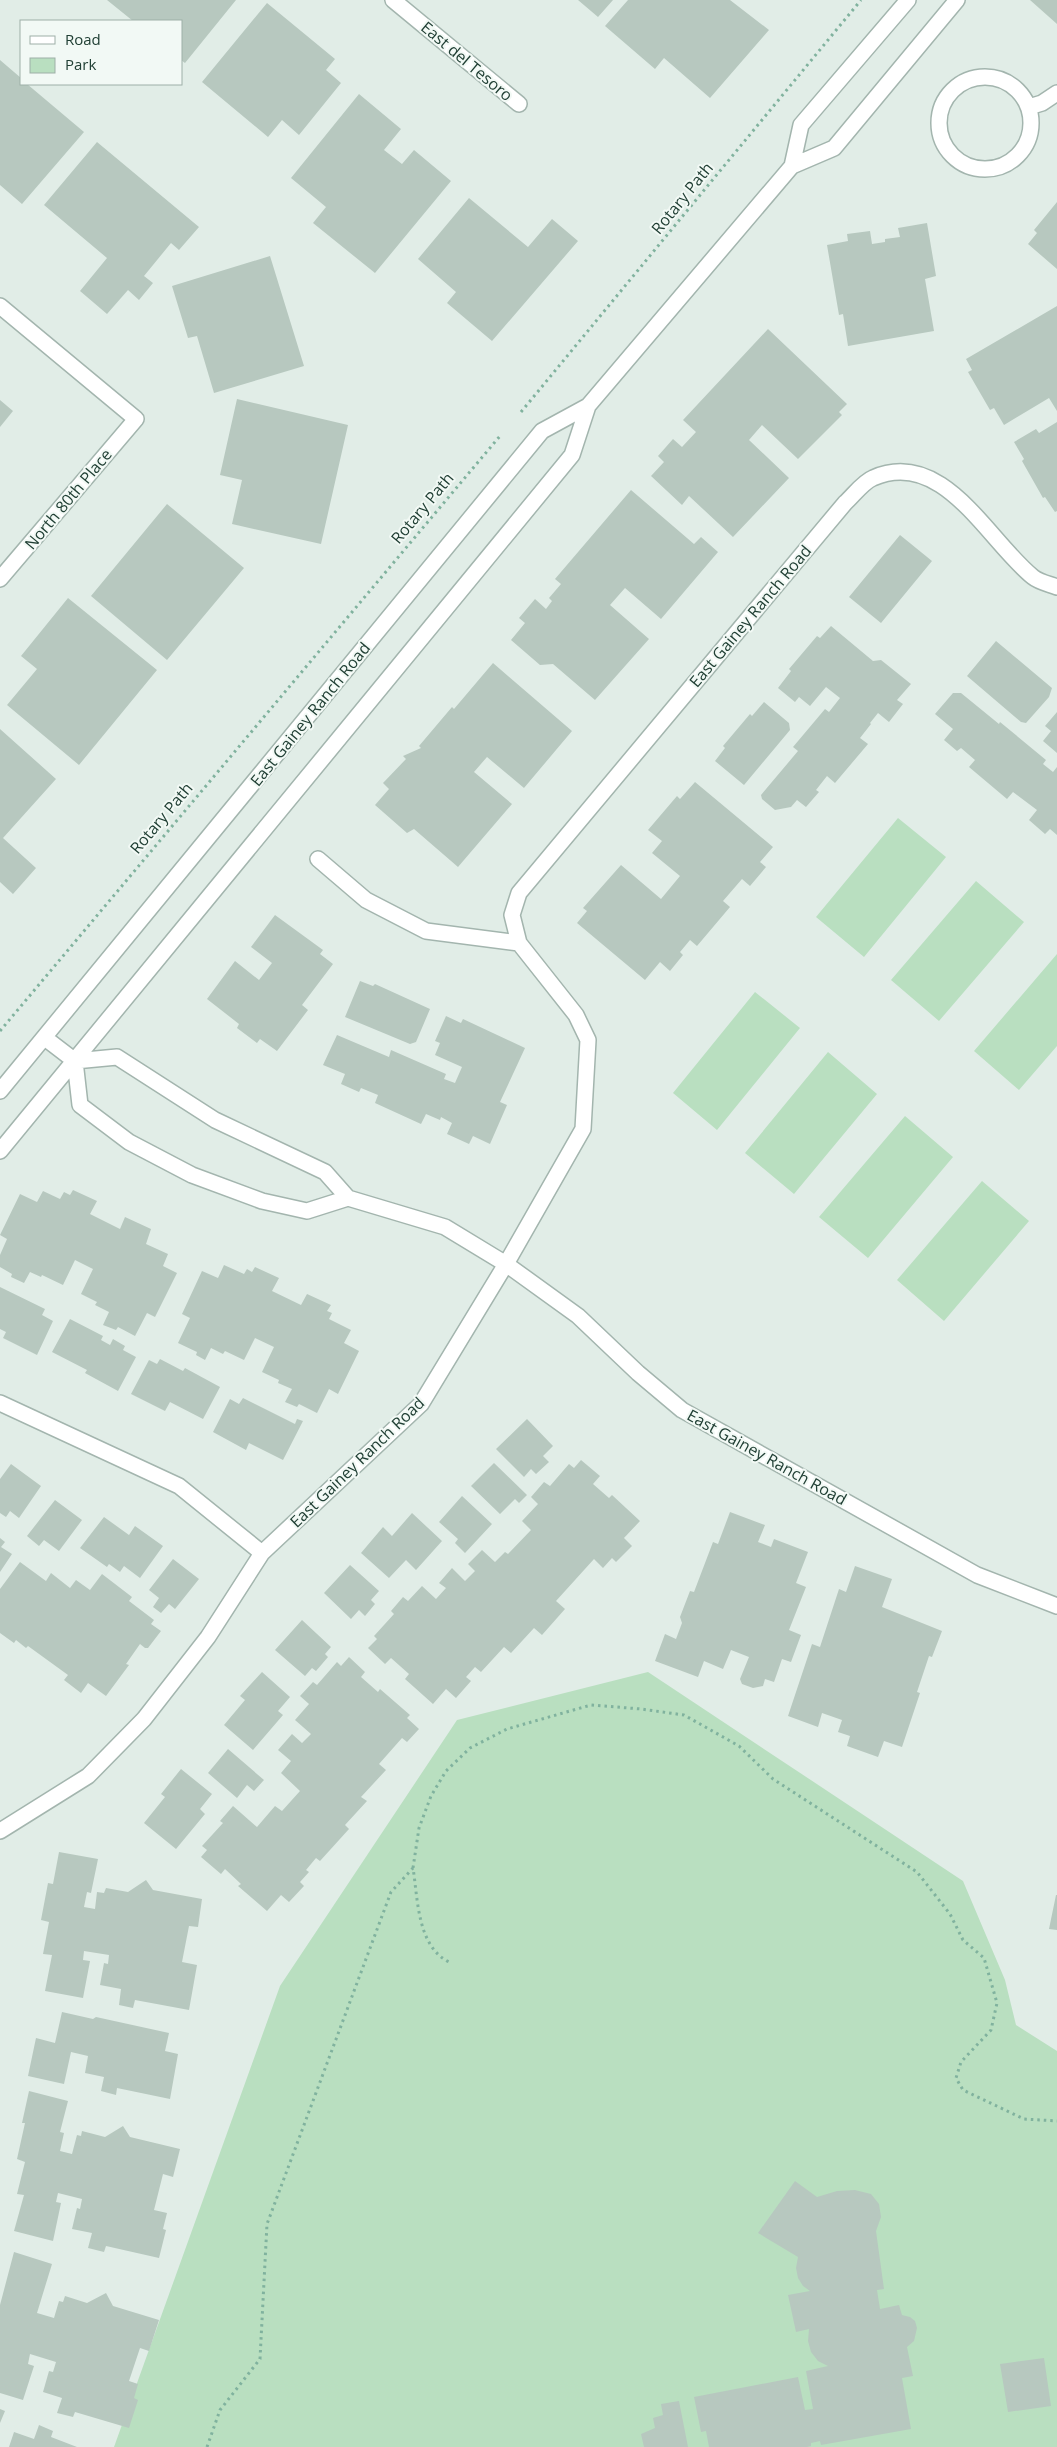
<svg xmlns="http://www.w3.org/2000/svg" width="1057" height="2447" font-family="'Open Sans',sans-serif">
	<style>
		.green { fill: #b9dfc0 }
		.building { fill: #b7c8bf }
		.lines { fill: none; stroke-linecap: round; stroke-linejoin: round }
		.minor-casing { stroke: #a3b5ae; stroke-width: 18 }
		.path { stroke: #80b29e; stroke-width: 3; stroke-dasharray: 2.5 4; stroke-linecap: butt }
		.minor { stroke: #fff; stroke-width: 15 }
		.labels { text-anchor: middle; stroke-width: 4; stroke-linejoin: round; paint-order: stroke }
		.street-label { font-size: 16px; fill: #203f34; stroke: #f2f9f5 }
	</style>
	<rect width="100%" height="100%" fill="#e1ede7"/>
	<path class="green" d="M 898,818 L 946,857 L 864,957 L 816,917 Z
		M 976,881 L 1024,922 L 939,1021 L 891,980 Z
		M 1057,954 L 1057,1046 L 1019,1090 L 974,1051 Z
		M 755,992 L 800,1028 L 717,1130 L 673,1093 Z
		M 828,1052 L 877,1094 L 794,1194 L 745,1153 Z
		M 905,1116 L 953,1157 L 868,1258 L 819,1217 Z
		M 982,1181 L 1029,1221 L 944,1321 L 897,1280 Z
		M 648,1672 L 963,1881 L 1005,1980 L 1016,2025 L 1057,2051 L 1057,2447 L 114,2447 L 280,1986 L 457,1720 Z"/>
	<path class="building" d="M 107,0 L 236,0 L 185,63 L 181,60 L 181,21 L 133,21 Z
		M 578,0 L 613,0 L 598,17 Z
		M 628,0 L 730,0 L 769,30 L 710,98 L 664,58 L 655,69 L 605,26 Z
		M 1030,0 L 1057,0 L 1057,24 Z
		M 267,3 L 335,59 L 326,70 L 341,83 L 299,135 L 282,120 L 268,137 L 202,82 Z
		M 0,60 L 21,78 L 21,84 L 27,84 L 84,132 L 22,204 L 0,185 Z
		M 359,94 L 401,129 L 384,150 L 402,164 L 414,150 L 451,181 L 375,273 L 313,223 L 326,207 L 291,178 Z
		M 97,142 L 199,227 L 179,250 L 171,243 L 144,276 L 153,283 L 139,300 L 128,290 L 107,314 L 80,291 L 107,258 L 44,205 Z
		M 469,198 L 528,247 L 552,219 L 578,241 L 492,341 L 447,303 L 456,292 L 418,259 Z
		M 1057,202 L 1057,269 L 1028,244 L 1037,233 L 1034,230 Z
		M 927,223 L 936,276 L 925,279 L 934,331 L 848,346 L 843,314 L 839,315 L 827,245 L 848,241 L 847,234 L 870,231 L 872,244 L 885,242 L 885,239 L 900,237 L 898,228 Z
		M 270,256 L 304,366 L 214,393 L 197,336 L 188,338 L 172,286 Z
		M 1057,306 L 1057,411 L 1049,398 L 1004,425 L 994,408 L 990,410 L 968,372 L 972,370 L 966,359 Z
		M 768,329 L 847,404 L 839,412 L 842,415 L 798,459 L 762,425 L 749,440 L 789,478 L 733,537 L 689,496 L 682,505 L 651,476 L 664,462 L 658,456 L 673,439 L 682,447 L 696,432 L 683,420 Z
		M 237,399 L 348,425 L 321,544 L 232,524 L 242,480 L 220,475 Z
		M 0,400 L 13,411 L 0,427 Z
		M 1057,422 L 1057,511 L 1055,512 L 1045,497 L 1043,498 L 1022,461 L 1024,459 L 1014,442 L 1036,429 L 1039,433 Z
		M 631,490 L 694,544 L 701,537 L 718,552 L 661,619 L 625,588 L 610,605 L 649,639 L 595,700 L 553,664 L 540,665 L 511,640 L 525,623 L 519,618 L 535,599 L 546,609 L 552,601 L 549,598 L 561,584 L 555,579 Z
		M 167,504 L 244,568 L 167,660 L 91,596 Z
		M 900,535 L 932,561 L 881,623 L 849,597 Z
		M 68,598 L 157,670 L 79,765 L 7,705 L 37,669 L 21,656 Z
		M 831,626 L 873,661 L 881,660 L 911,684 L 897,700 L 903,704 L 889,722 L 878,713 L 870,723 L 871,724 L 860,738 L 868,744 L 835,783 L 827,776 L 816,790 L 819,792 L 806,807 L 797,800 L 791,807 L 775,810 L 762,799 L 761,795 L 798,751 L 793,747 L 825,709 L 829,712 L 840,698 L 826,687 L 810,706 L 799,697 L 795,702 L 778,688 L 791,671 L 789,669 L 817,636 L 820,638 Z
		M 996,641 L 1052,688 L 1049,697 L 1026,723 L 1021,722 L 967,676 Z
		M 493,663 L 572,731 L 524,788 L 487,757 L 474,772 L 512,804 L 458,867 L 414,829 L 407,833 L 375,805 L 389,789 L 383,783 L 406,759 L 403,756 L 421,748 L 419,746 L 452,707 L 454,709 Z
		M 953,693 L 961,693 L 999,724 L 1000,722 L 1046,760 L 1043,764 L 1053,772 L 1057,767 L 1057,835 L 1050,829 L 1045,834 L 1029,820 L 1037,810 L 1013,792 L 1007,799 L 969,767 L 975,760 L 961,748 L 957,751 L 944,740 L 953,729 L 935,714 Z
		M 764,702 L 789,723 L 790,730 L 744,785 L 715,761 L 725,748 L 723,746 L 750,714 L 752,716 Z
		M 1057,712 L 1057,753 L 1043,741 L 1051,731 L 1045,726 Z
		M 0,729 L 56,779 L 3,838 L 36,868 L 13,894 L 0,882 Z
		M 695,782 L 773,847 L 760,862 L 766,867 L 750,886 L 742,879 L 723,901 L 730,907 L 697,946 L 690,940 L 680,952 L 683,955 L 670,971 L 660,962 L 645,980 L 577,923 L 587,911 L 583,908 L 621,865 L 661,899 L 680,876 L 652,853 L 662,841 L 648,830 L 677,796 L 680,799 Z
		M 275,915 L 323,950 L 320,954 L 333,964 L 302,1005 L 308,1010 L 277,1051 L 260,1039 L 257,1043 L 237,1028 L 239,1024 L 207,999 L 235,961 L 259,980 L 272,963 L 251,947 Z
		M 360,981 L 373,986 L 375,984 L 430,1009 L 416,1042 L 410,1044 L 345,1017 Z
		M 446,1016 L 461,1023 L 463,1019 L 525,1048 L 500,1102 L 507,1105 L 490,1144 L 473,1136 L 469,1144 L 447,1134 L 452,1123 L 441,1117 L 440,1120 L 426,1114 L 421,1124 L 375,1103 L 378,1095 L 361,1088 L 359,1092 L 341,1084 L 345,1074 L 323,1065 L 337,1035 L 389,1057 L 391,1050 L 446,1074 L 444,1079 L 455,1083 L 462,1067 L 435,1055 L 440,1043 L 435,1041 Z
		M 73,1190 L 97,1201 L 90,1214 L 120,1229 L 125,1217 L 151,1229 L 146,1244 L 168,1254 L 163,1266 L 177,1273 L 155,1317 L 147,1313 L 135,1336 L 118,1327 L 116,1330 L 103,1325 L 109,1312 L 95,1305 L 97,1302 L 81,1294 L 93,1269 L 75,1260 L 63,1285 L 42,1275 L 41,1277 L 30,1272 L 24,1283 L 11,1277 L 12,1274 L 0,1267 L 0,1255 L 7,1239 L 0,1235 L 20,1194 L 37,1202 L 43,1191 L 60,1199 L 64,1192 L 70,1195 Z
		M 224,1265 L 244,1274 L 247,1269 L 252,1272 L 255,1267 L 279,1278 L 272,1291 L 301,1305 L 307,1294 L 331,1305 L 327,1311 L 332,1313 L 329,1319 L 351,1330 L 344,1343 L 359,1351 L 338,1394 L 329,1389 L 317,1413 L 299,1404 L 297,1407 L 285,1402 L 292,1389 L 278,1383 L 279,1380 L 262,1372 L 274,1347 L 255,1338 L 244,1360 L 225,1351 L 223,1354 L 211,1348 L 205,1360 L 196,1355 L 197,1352 L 178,1343 L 190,1318 L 182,1314 L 202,1271 L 218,1278 Z
		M 0,1287 L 45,1309 L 42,1315 L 53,1321 L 37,1355 L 3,1338 L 6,1332 L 0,1329 Z
		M 70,1319 L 103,1336 L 101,1340 L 110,1345 L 113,1339 L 125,1346 L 123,1350 L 136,1357 L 118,1391 L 85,1373 L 87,1370 L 52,1352 Z
		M 160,1359 L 183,1371 L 185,1368 L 220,1387 L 203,1419 L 170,1402 L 165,1411 L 131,1394 L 149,1360 L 157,1364 Z
		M 243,1398 L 295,1424 L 297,1419 L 303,1421 L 283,1460 L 249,1443 L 246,1450 L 213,1432 L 230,1399 L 239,1404 Z
		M 527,1419 L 553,1446 L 543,1456 L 549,1462 L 536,1474 L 531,1469 L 524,1477 L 496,1449 Z
		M 581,1460 L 600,1476 L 593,1484 L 609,1498 L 612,1495 L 640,1521 L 624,1538 L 632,1546 L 616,1562 L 612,1558 L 603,1568 L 594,1559 L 556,1601 L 565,1609 L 542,1635 L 534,1628 L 511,1653 L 504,1647 L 481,1672 L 475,1667 L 466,1677 L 471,1681 L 456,1698 L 446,1689 L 433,1704 L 405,1679 L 409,1674 L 391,1658 L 385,1664 L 368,1648 L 377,1639 L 374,1636 L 394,1614 L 391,1611 L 403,1597 L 408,1601 L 422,1586 L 436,1599 L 446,1588 L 439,1583 L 452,1568 L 465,1581 L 475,1571 L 468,1564 L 482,1550 L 495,1562 L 505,1552 L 508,1554 L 531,1530 L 522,1521 L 538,1504 L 531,1497 L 544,1482 L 550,1486 L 569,1464 L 574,1468 Z
		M 494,1463 L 527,1495 L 519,1503 L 515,1499 L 500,1514 L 471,1486 Z
		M 11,1464 L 41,1486 L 19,1518 L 10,1511 L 6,1517 L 0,1513 L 0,1479 Z
		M 462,1496 L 492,1524 L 465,1553 L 455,1543 L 458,1539 L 439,1522 Z
		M 55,1500 L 82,1520 L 59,1551 L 44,1540 L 39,1546 L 27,1536 Z
		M 730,1512 L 765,1525 L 758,1542 L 771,1547 L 774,1539 L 808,1552 L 796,1583 L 806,1587 L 789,1630 L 801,1635 L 791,1662 L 782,1659 L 774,1682 L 765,1679 L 763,1686 L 753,1688 L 742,1684 L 740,1679 L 749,1657 L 731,1650 L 723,1669 L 704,1661 L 698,1677 L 655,1661 L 665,1634 L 676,1639 L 682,1623 L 680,1617 L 690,1591 L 694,1592 L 713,1542 L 718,1544 Z
		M 412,1513 L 442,1541 L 416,1570 L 406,1560 L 389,1578 L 361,1553 L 383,1527 L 392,1536 Z
		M 104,1517 L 129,1535 L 135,1526 L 163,1546 L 140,1578 L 124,1566 L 120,1572 L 109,1564 L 107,1567 L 80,1548 Z
		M 0,1538 L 5,1542 L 1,1547 L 12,1554 L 0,1572 Z
		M 173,1559 L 199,1579 L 175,1609 L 169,1604 L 161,1613 L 153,1607 L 159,1598 L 149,1590 Z
		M 20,1562 L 46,1581 L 51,1573 L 70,1588 L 76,1580 L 90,1590 L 102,1574 L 132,1597 L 129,1601 L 154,1620 L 151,1624 L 161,1631 L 148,1648 L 145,1648 L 140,1644 L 126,1664 L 129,1665 L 106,1696 L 88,1683 L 81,1693 L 64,1680 L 68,1675 L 28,1646 L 26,1648 L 16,1640 L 14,1643 L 0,1633 L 0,1589 Z
		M 350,1565 L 379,1591 L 371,1600 L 375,1604 L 365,1616 L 359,1610 L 351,1619 L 324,1593 Z
		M 855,1566 L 892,1579 L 882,1607 L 942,1631 L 932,1657 L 929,1656 L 917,1692 L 920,1693 L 902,1747 L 884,1741 L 878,1757 L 847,1746 L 850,1736 L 838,1732 L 842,1720 L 822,1713 L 818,1727 L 788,1716 L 812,1644 L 820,1647 L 839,1589 L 846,1592 Z
		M 302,1620 L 331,1647 L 325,1654 L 328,1657 L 316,1671 L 312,1668 L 305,1676 L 275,1650 Z
		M 349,1657 L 365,1672 L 361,1677 L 378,1692 L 380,1689 L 410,1715 L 407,1718 L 419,1729 L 407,1742 L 402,1738 L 379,1764 L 386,1770 L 361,1797 L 367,1801 L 345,1825 L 349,1829 L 320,1861 L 316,1858 L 306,1870 L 309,1872 L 300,1882 L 304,1886 L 289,1902 L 281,1895 L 267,1911 L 238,1886 L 241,1884 L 225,1869 L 221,1874 L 201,1857 L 207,1850 L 202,1846 L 223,1823 L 220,1821 L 233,1806 L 257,1827 L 275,1806 L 282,1811 L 300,1791 L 281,1773 L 291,1761 L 278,1750 L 292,1734 L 302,1743 L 311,1734 L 295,1720 L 309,1704 L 300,1696 L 313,1682 L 317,1685 L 337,1662 L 341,1666 Z
		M 262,1672 L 290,1697 L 278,1711 L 283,1715 L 253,1750 L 224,1725 L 245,1700 L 240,1696 Z
		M 228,1749 L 264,1780 L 254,1791 L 247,1785 L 237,1798 L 208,1773 Z
		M 181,1769 L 212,1794 L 200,1809 L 205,1814 L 176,1849 L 144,1823 L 165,1797 L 161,1794 Z
		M 59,1852 L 98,1859 L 91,1893 L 87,1892 L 84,1907 L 95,1909 L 97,1892 L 104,1893 L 106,1888 L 128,1892 L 146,1880 L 153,1890 L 202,1899 L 198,1927 L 189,1926 L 182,1962 L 197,1965 L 189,2010 L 135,2000 L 133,2008 L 119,2005 L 121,1989 L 100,1985 L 104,1963 L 108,1964 L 109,1955 L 84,1951 L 83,1960 L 90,1961 L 83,1998 L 45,1991 L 52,1955 L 43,1954 L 49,1922 L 41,1920 L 48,1883 L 53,1884 Z
		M 1056,1895 L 1057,1895 L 1057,1930 L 1049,1929 Z
		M 62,2012 L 93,2019 L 96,2017 L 169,2033 L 165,2051 L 178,2054 L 170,2099 L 117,2088 L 116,2095 L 101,2091 L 104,2077 L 85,2073 L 88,2056 L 71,2052 L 64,2084 L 28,2076 L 36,2038 L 55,2043 Z
		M 29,2091 L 68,2101 L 60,2132 L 64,2133 L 60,2151 L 72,2154 L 77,2135 L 81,2136 L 82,2131 L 105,2137 L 123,2126 L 130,2137 L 180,2149 L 173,2177 L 163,2174 L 154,2210 L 167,2213 L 163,2229 L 166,2230 L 159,2258 L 106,2246 L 104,2252 L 88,2248 L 92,2233 L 72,2229 L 77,2208 L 80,2209 L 82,2199 L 58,2193 L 56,2202 L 61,2203 L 53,2241 L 14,2231 L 24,2195 L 17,2194 L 25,2162 L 17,2159 L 25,2123 L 22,2123 Z
		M 795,2181 L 817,2197 L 837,2191 L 855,2190 L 871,2194 L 879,2204 L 881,2217 L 876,2231 L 884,2289 L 877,2290 L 880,2309 L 899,2305 L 902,2315 L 910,2317 L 915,2321 L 917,2328 L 914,2341 L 907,2347 L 913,2376 L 902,2378 L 911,2429 L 821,2445 L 820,2441 L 811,2443 L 811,2446 L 807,2447 L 709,2447 L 706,2431 L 701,2432 L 694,2397 L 798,2377 L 805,2410 L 813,2409 L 806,2371 L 828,2366 L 818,2361 L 811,2352 L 808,2341 L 809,2329 L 796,2332 L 788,2295 L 810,2291 L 803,2286 L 798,2278 L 796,2268 L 798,2257 L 758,2233 Z
		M 14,2252 L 52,2264 L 37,2313 L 54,2318 L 59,2301 L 63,2302 L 65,2296 L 87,2303 L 106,2293 L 113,2306 L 159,2320 L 149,2351 L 140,2348 L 129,2381 L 138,2384 L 134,2398 L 138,2400 L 129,2428 L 75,2412 L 73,2417 L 57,2413 L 62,2398 L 43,2392 L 49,2371 L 53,2372 L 56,2362 L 30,2354 L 28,2364 L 34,2366 L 23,2400 L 0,2393 L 0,2305 Z
		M 1044,2358 L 1051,2406 L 1008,2412 L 1000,2364 Z
		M 679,2401 L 688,2447 L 644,2447 L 641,2434 L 655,2428 L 653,2418 L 663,2415 L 661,2404 Z
		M 0,2409 L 5,2411 L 0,2423 Z
		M 39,2425 L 53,2431 L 51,2437 L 77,2447 L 9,2447 L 14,2432 L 34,2439 Z"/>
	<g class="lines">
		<defs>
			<path id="minor" d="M 393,0 L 519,104
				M939 123a46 46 0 1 1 92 0a46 46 0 1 1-92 0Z
				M 1029,107 L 1042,103 L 1057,93
				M 792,166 L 801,125 L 908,0
				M 0,306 L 136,419 L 0,579
				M 318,859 L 366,900 L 426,931 L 519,943
				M 45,1038 L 75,1061 L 80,1105 L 129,1142 L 192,1175 L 262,1201 L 307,1211 L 348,1198
				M 75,1061 L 117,1057 L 215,1120 L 325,1172 L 348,1198 L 445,1227 L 506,1264 L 578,1316 L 638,1373 L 682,1410 L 977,1575 L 1057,1606
				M 0,1091 L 542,431 L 588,406
				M 0,1151 L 572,455 L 588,406 L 792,166 L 834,148 L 957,0
				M 0,1403 L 179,1486 L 262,1553
				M 0,1831 L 88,1776 L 144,1719 L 208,1637 L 262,1553 L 421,1404 L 506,1264 L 583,1129 L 588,1040 L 576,1015 L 519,943 L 512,915 L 519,893 L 845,503 C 853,496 863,482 873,478 C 943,447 988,541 1033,577 C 1039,582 1049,584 1057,587"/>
		</defs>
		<use href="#minor" class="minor-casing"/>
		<path class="path" d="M 521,412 L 861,0
			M 0,1031 L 500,436
			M 413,1868 L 419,1828 L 431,1796 L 446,1771 L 470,1748 L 507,1729 L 591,1705 L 641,1709 L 684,1715 L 739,1746 L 773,1779 L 917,1872 L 950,1914 L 963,1940 L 984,1958 L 997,2003 L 991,2030 L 961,2062 L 956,2078 L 963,2090 L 1024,2119 L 1057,2121
			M 207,2447 L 220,2410 L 260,2359 L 267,2224 L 391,1892 L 413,1868 C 418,1899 417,1946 449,1962"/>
		<use href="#minor" class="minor"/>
	</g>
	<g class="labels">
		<g class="street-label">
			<text transform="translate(467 61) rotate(40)" y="6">East del Tesoro</text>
			<text transform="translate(682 198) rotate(-51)" y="6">Rotary Path</text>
			<text transform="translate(68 499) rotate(-50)" y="6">North 80th Place</text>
			<text transform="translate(422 508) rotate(-50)" y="6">Rotary Path</text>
			<text transform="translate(750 616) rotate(-50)" y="6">East Gainey Ranch Road</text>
			<text transform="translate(310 714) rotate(-51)" y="6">East Gainey Ranch Road</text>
			<text transform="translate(161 818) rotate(-50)" y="6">Rotary Path</text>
			<text transform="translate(767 1457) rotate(29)" y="6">East Gainey Ranch Road</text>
			<text transform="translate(357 1462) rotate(-44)" y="6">East Gainey Ranch Road</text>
		</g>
	</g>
	<rect x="20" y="20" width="162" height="65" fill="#f2f9f5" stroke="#9eafa8"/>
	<rect x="30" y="36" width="25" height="8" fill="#ffffff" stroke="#9eafa8"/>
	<text x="65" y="45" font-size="15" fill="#203f34">Road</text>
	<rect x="30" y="58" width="25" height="15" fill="#b9dfc0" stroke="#9eafa8"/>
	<text x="65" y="70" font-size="15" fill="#203f34">Park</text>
</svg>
